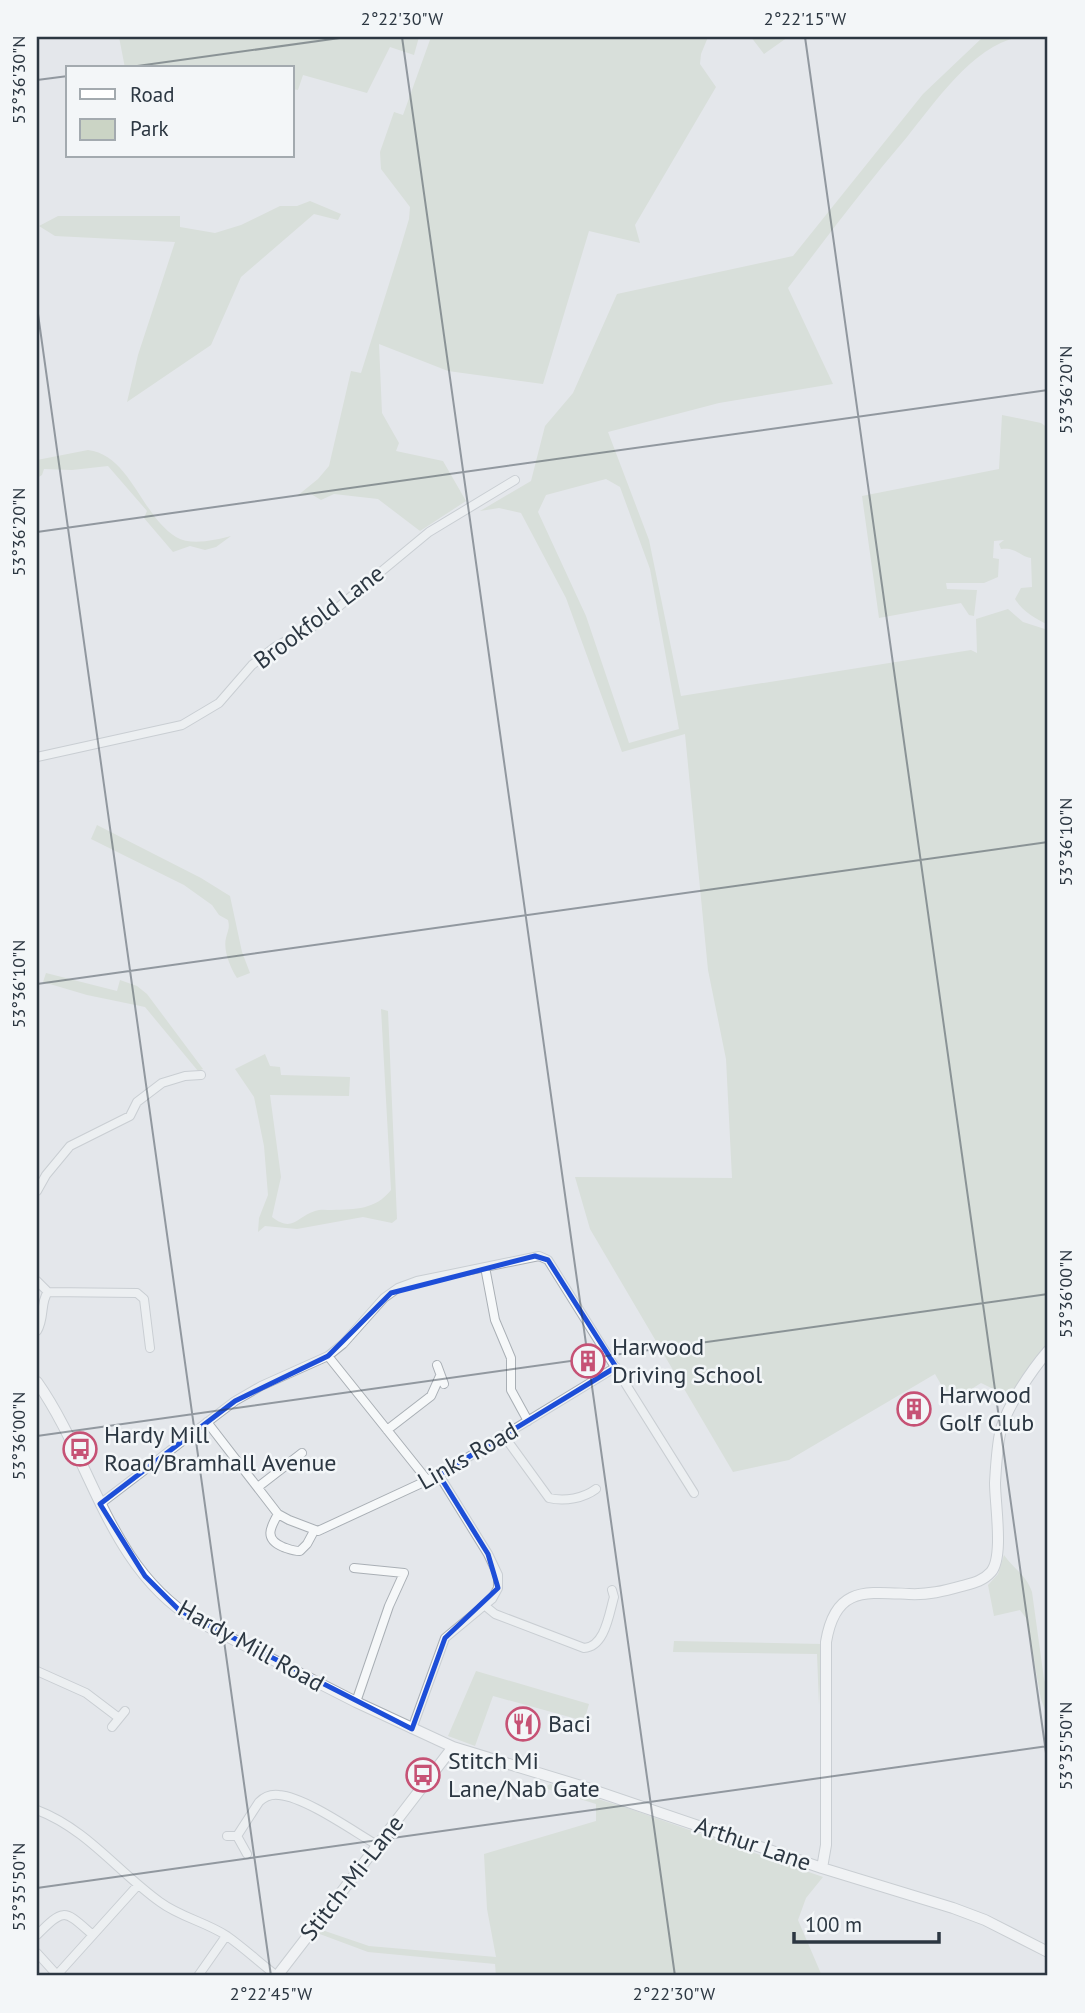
<svg xmlns="http://www.w3.org/2000/svg" width="1085" height="2013" font-family="'PT Sans',sans-serif">
	<style>
		.green { fill: #cbd4c5; fill-rule: evenodd }
		.lines { fill: none; stroke-linecap: round; stroke-linejoin: round }
		.street-casing { stroke: #a9afb5; stroke-width: 10 }
		.secondary-casing { stroke: #a9afb5; stroke-width: 12 }
		.street { stroke: #f6f8f9; stroke-width: 8 }
		.secondary { stroke: #fff; stroke-width: 10 }
		.marked { fill: none; stroke: #1d4ed8; stroke-width: 5; stroke-linejoin: round }
		.ticks { fill: none; stroke: #2c3742; stroke-width: 2; stroke-opacity: 0.45 }
		.labels { text-anchor: middle; stroke-width: 5; stroke-linejoin: round; paint-order: stroke }
		.street-label { font-size: 24px; fill: #2c3742; stroke: #f3f6f8 }
		.poi-label { font-size: 24px; fill: #2c3742; stroke: #f3f6f8; text-anchor: start }
		.neatline { fill: none; stroke: #2c3742; stroke-width: 2.5 }
		.ticks-label { font-size: 18px; text-anchor: middle; fill: #2c3742 }
	</style>
	<rect width="100%" height="100%" fill="#e4e7eb"/>
	<path class="green" d="M 119,37 L 419,37 L 414,55 L 390,47 L 367,93 L 303,75 L 298,90 L 292,89 L 292,68 L 125,68 Z
		M 431,37 L 708,37 L 701,54 L 700,64 L 716,87 L 635,225 L 640,243 L 589,231 L 543,384 L 448,371 L 379,344 L 382,413 L 399,443 L 396,451 L 443,461 L 466,501 L 420,531 L 378,499 L 334,494 L 321,500 L 311,494 L 297,496 L 318,479 L 329,466 L 351,371 L 361,373 L 401,246 L 409,219 L 410,207 L 381,169 L 380,152 L 394,112 L 403,115 Z
		M 751,37 L 788,37 L 764,54 Z
		M 983,37 L 1020,37 C 973,45 935,103 907,137 C 865,186 827,237 788,288 L 833,384 L 719,403 L 608,432 L 649,540 L 681,696 L 971,650 L 977,653 L 976,619 L 1008,609 L 1023,622 L 1048,630 L 1048,1345 L 1030,1365 L 1012,1398 L 981,1383 L 951,1402 L 935,1374 L 789,1460 L 733,1472 L 590,1229 L 575,1177 L 732,1178 L 726,1059 L 708,970 L 685,734 L 622,752 L 566,598 L 521,513 L 499,508 L 480,511 L 531,481 L 545,426 L 573,393 L 617,294 L 793,256 L 923,94 ZM 606,479 L 620,487 L 650,569 L 679,729 L 629,743 L 586,616 L 538,512 L 546,495 Z
		M 310,201 L 341,214 L 338,220 L 314,214 L 241,277 L 211,345 L 127,402 L 138,355 L 175,242 L 55,236 L 39,226 L 58,216 L 180,216 L 180,227 L 215,233 L 241,225 L 280,206 L 297,206 Z
		M 1002,415 L 1041,423 L 1048,428 L 1048,625 C 1035,618 1023,612 1015,599 L 1021,588 L 1032,587 L 1031,558 C 1018,556 1017,547 1001,549 L 999,544 L 1004,540 L 994,541 L 993,558 L 999,559 L 998,577 L 984,583 L 946,583 L 947,589 L 977,590 L 974,616 L 969,615 L 961,603 L 879,618 L 862,496 L 999,469 Z
		M 88,450 C 130,455 141,515 176,537 C 191,546 215,540 231,536 L 216,547 L 205,550 L 190,546 L 173,552 L 144,518 L 147,511 L 108,466 L 72,470 L 44,469 L 42,475 L 37,478 L 37,460 Z
		M 97,825 L 201,878 L 230,896 L 242,952 L 250,973 L 237,978 C 230,967 223,950 226,938 C 228,930 230,928 228,920 L 219,915 L 212,905 L 184,885 L 91,839 Z
		M 46,973 L 117,991 L 120,980 L 137,986 L 147,994 L 203,1069 L 198,1071 L 145,1007 L 87,995 L 43,982 Z
		M 381,1009 L 388,1011 L 397,1219 L 392,1223 L 363,1217 L 297,1229 L 265,1226 L 258,1232 L 259,1218 L 268,1195 L 264,1146 L 254,1097 L 235,1069 L 265,1054 L 270,1066 L 280,1067 L 281,1075 L 350,1077 L 349,1096 L 270,1095 L 281,1177 L 272,1217 C 293,1233 296,1217 315,1211 C 320,1209 327,1210 332,1210 C 356,1209 375,1210 391,1190 Z
		M 1004,1555 C 1014,1569 1027,1576 1032,1592 L 1044,1679 L 1048,1691 L 1048,1719 L 1041,1699 L 1026,1618 L 1020,1610 L 994,1616 L 988,1585 L 998,1574 Z
		M 674,1641 L 822,1644 L 819,1705 L 817,1654 L 673,1652 Z
		M 476,1671 L 589,1704 L 584,1721 L 493,1696 L 475,1746 L 448,1736 Z
		M 550,1784 L 630,1809 L 823,1877 L 806,1898 L 798,1920 L 822,1976 L 496,1976 L 495,1964 L 368,1952 L 317,1933 L 325,1931 L 369,1946 L 496,1957 L 487,1909 L 484,1854 L 596,1821 L 596,1804 L 544,1788 Z"/>
	<g class="lines">
		<defs>
			<path id="street" d="M 37,757 L 182,725 L 219,703 L 252,665 L 275,647 L 319,623 L 429,532 L 515,480
				M 37,1191 L 46,1175 L 70,1146 L 130,1116 L 137,1102 L 162,1083 L 185,1076 L 201,1075
				M 485,1267 L 495,1320 L 511,1358 L 511,1390 L 528,1421
				M 37,1281 L 48,1292
				M 37,1331 C 45,1318 40,1302 48,1292 L 137,1293 L 144,1299 L 150,1348
				M 328,1356 L 428,1481
				M 437,1365 L 444,1384
				M 207,1422 L 278,1514 L 289,1520 L 318,1531 L 439,1475 L 616,1367
				M 387,1430 L 431,1396 L 440,1376
				M 504,1436 L 549,1498 C 565,1502 584,1498 596,1489
				M 258,1487 L 302,1453
				M 100,1504 L 235,1401 L 261,1386 L 328,1356 L 343,1344 L 384,1298 L 398,1288 L 417,1281 L 539,1256 L 548,1260 L 694,1493
				M 278,1514 C 270,1528 264,1539 283,1547 C 289,1549 293,1551 300,1551 L 307,1544 L 314,1531
				M 354,1568 L 404,1573 L 389,1606 L 356,1702
				M 484,1605 L 495,1614 L 584,1648 C 605,1647 609,1614 614,1597 L 612,1590
				M 37,1671 L 86,1693 L 119,1718
				M 112,1727 L 125,1711
				M 412,1729 L 445,1638 L 492,1599 L 498,1588 L 498,1575 L 488,1554 L 439,1475
				M 37,1810 C 87,1829 118,1872 160,1902 C 180,1917 206,1922 227,1936 C 244,1948 260,1963 277,1976
				M 227,1836 L 237,1836 L 247,1854
				M 237,1836 L 259,1802 C 264,1797 271,1794 279,1795 C 305,1797 353,1831 377,1845
				M 37,1935 C 65,1907 64,1910 93,1935
				M 37,1953 L 57,1975
				M 56,1976 L 138,1885
				M 198,1976 L 226,1936"/>
			<path id="secondary" d="M 37,1382 C 92,1460 108,1567 195,1620 L 356,1702 L 453,1747 L 581,1786 L 822,1868 L 953,1908 L 985,1920 L 1048,1952
				M 822,1868 L 826,1845 L 826,1642 C 835,1587 864,1592 909,1594 C 928,1595 944,1591 962,1586 C 973,1583 983,1581 991,1572 C 1004,1557 995,1504 995,1483 C 996,1466 997,1445 1001,1429 C 1008,1405 1031,1371 1048,1351
				M 277,1976 L 453,1747"/>
		</defs>
		<use href="#street" class="street-casing"/>
		<use href="#secondary" class="secondary-casing"/>
		<use href="#street" class="street"/>
		<use href="#secondary" class="secondary"/>
	</g>
	<path d="M0 0H1085V2013H0ZM 535,1256 L 548,1260 L 616,1367 L 439,1475 L 488,1554 L 498,1588 L 445,1638 L 412,1729 L 179,1610 L 145,1576 L 100,1504 L 235,1401 L 328,1356 L 391,1293 Z" fill="#e4e7eb" fill-opacity=".55" fill-rule="evenodd"/>
	<path class="marked" d="M 535,1256 L 548,1260 L 616,1367 L 439,1475 L 488,1554 L 498,1588 L 445,1638 L 412,1729 L 179,1610 L 145,1576 L 100,1504 L 235,1401 L 328,1356 L 391,1293 Z"/>
	<path class="ticks" d="M 402,37 L 675,1976M 805,37 L 1048,1767M 123,68 L 347,37M 37,80 L 68,76M 37,307 L 271,1976M 37,532 L 1048,390M 37,984 L 1048,842M 37,1436 L 1048,1294M 37,1888 L 1048,1746"/>
	<defs>
		<symbol id="building-ring" viewBox="-11 -11 22 22"><circle r="9.5" fill="#f3f6f8" stroke="#c65275" stroke-width="1.5"/><path d="M-4-6H4V6H1V3H-1V6H-4ZM-2.5-4.3h1.7v1.8h-1.7ZM.8-4.3h1.7v1.8H.8ZM-2.5-1h1.7V.8h-1.7ZM.8-1h1.7V.8H.8Z" fill="#c65275"/></symbol>
		<symbol id="bus-ring" viewBox="-11 -11 22 22"><circle r="9.5" fill="#f3f6f8" stroke="#c65275" stroke-width="1.5"/><path d="M-5-6H5V4H4V6H2V4H-2V6H-4V4H-5ZM-3.5-4V0h7V-4ZM-3.5 1.2v1.5H-2V1.2ZM2 1.2v1.5H3.5V1.2Z" fill="#c65275"/></symbol>
		<symbol id="restaurant-ring" viewBox="-11 -11 22 22"><circle r="9.5" fill="#f3f6f8" stroke="#c65275" stroke-width="1.5"/><path d="M-5-6h1v4h1v-4h1v4h1v-4h1v5L-1.5 .5V6h-2V.5L-5-1ZM5-6V6H3V1.5H1.5Q1.5-4 5-6Z" fill="#c65275"/></symbol>
	</defs>
	<g fill-rule="evenodd">
		<use href="#building-ring" x="569" y="1342" width="38" height="38"/>
		<use href="#building-ring" x="895" y="1390" width="38" height="38"/>
		<use href="#bus-ring" x="61" y="1430" width="38" height="38"/>
		<use href="#restaurant-ring" x="504" y="1705" width="38" height="38"/>
		<use href="#bus-ring" x="404" y="1756" width="38" height="38"/>
	</g>
	<g class="labels">
		<g class="street-label">
			<text transform="translate(319 617) rotate(-37)" y="8">Brookfold Lane</text>
			<text transform="translate(468 1456) rotate(-30)" y="8">Links Road</text>
			<text transform="translate(251 1646) rotate(29)" y="8">Hardy Mill Road</text>
			<text transform="translate(753 1844) rotate(19)" y="8">Arthur Lane</text>
			<text transform="translate(352 1878) rotate(-52)" y="8">Stitch-Mi-Lane</text>
		</g>
		<g class="poi-label">
			<text x="612" y="1355">Harwood<tspan x="612" dy="28">Driving School</tspan></text>
			<text x="939" y="1403">Harwood<tspan x="939" dy="28">Golf Club</tspan></text>
			<text x="104" y="1443">Hardy Mill<tspan x="104" dy="28">Road/Bramhall Avenue</tspan></text>
			<text x="548" y="1732">Baci</text>
			<text x="448" y="1769">Stitch Mi<tspan x="448" dy="28">Lane/Nab Gate</tspan></text>
		</g>
	</g>
	<rect width="1085" height="2013" fill="none" stroke="#f3f6f8" stroke-width="77"/>
	<rect x="66" y="66" width="228" height="91" fill="#f3f6f8" stroke="#a3aaaf" stroke-width="2"/>
	<rect x="80" y="89" width="35" height="10" fill="#ffffff" stroke="#a3aaaf" stroke-width="2"/>
	<text x="130" y="102" font-size="21" fill="#2c3742">Road</text>
	<rect x="80" y="119" width="35" height="21" fill="#cbd4c5" stroke="#a3aaaf" stroke-width="2"/>
	<text x="130" y="136" font-size="21" fill="#2c3742">Park</text>
	<path d="M794 1932v10h145v-10" fill="none" stroke="#2c3742" stroke-width="3.5"/>
	<text x="805" y="1932" font-size="21" fill="#2c3742" stroke="#f3f6f8" stroke-width="5" paint-order="stroke">100 m</text>
	<rect x="38" y="38" width="1008" height="1936" class="neatline"/>
	<g class="ticks-label">
		<text x="402" y="25">2°22'30"W</text>
		<text x="805" y="25">2°22'15"W</text>
		<text transform="translate(19 80) rotate(-90)" y="6">53°36'30"N</text>
		<text transform="translate(1066 390) rotate(-90)" y="6">53°36'20"N</text>
		<text transform="translate(19 532) rotate(-90)" y="6">53°36'20"N</text>
		<text transform="translate(1066 842) rotate(-90)" y="6">53°36'10"N</text>
		<text transform="translate(19 984) rotate(-90)" y="6">53°36'10"N</text>
		<text transform="translate(1066 1294) rotate(-90)" y="6">53°36'00"N</text>
		<text transform="translate(19 1436) rotate(-90)" y="6">53°36'00"N</text>
		<text transform="translate(1066 1746) rotate(-90)" y="6">53°35'50"N</text>
		<text transform="translate(19 1887) rotate(-90)" y="6">53°35'50"N</text>
		<text x="271" y="2000">2°22'45"W</text>
		<text x="674" y="2000">2°22'30"W</text>
	</g>
</svg>
